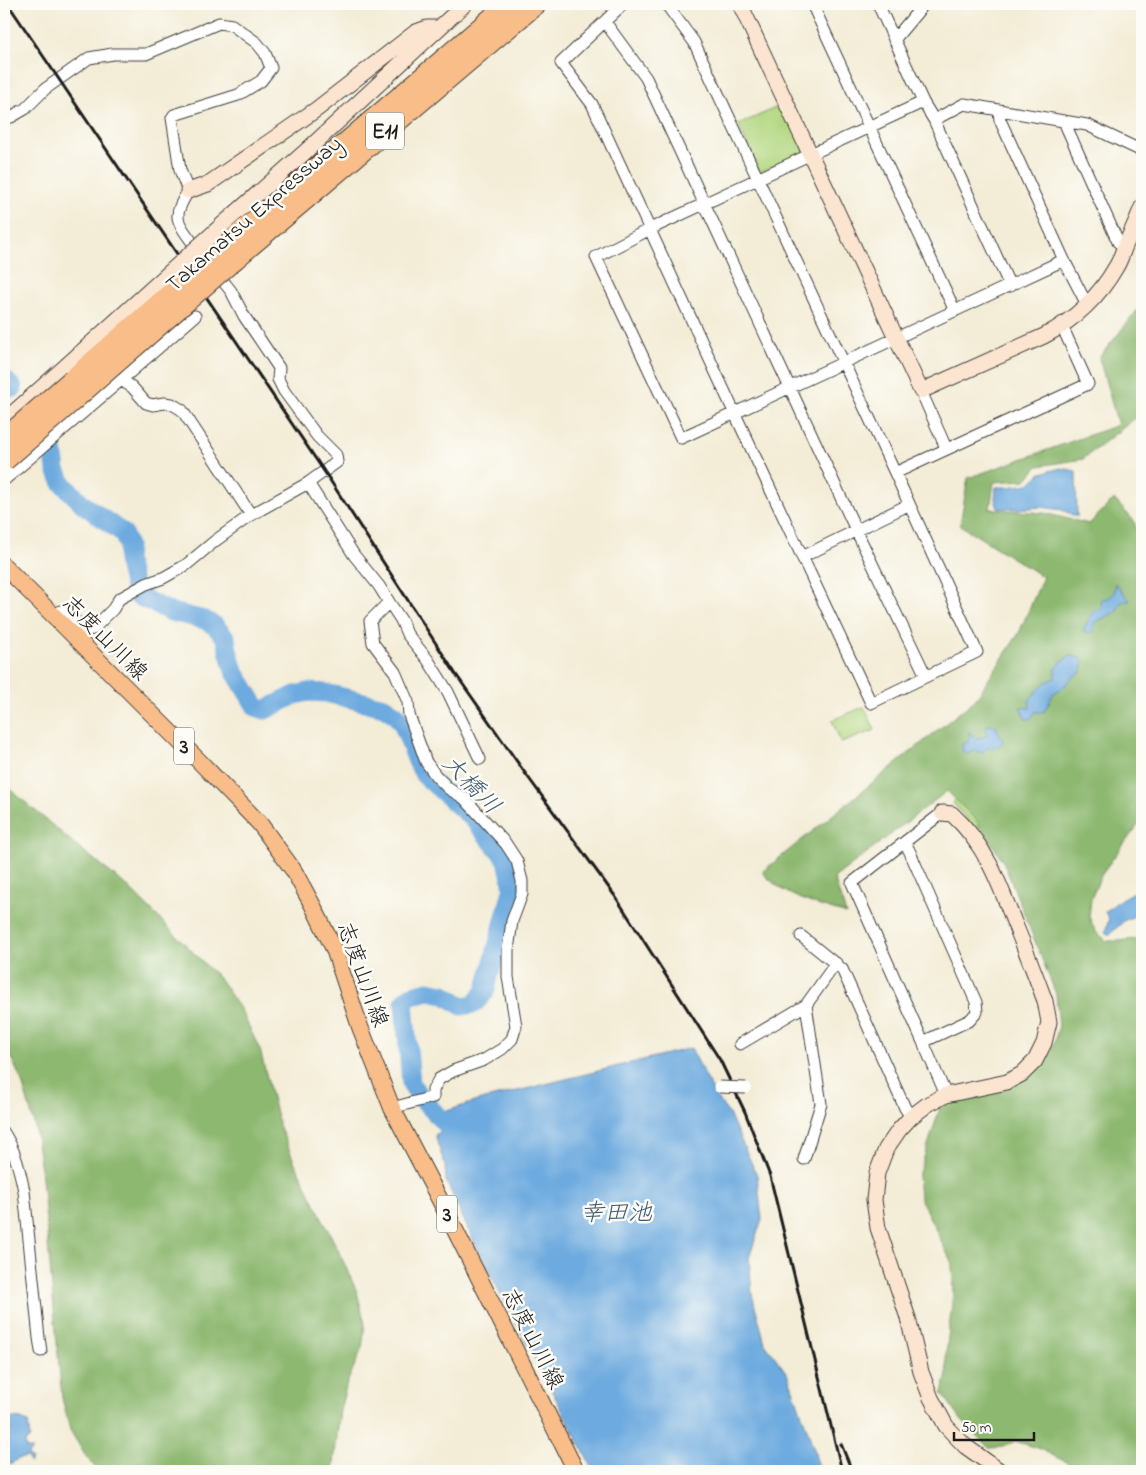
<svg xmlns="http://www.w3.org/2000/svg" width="1146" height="1475" font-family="'Indie Flower','Klee One',sans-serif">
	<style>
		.green { fill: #b2d781; stroke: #677a4e }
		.forest { fill: #8db86f; stroke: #546a46 }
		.water { fill: #6daadf; stroke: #44637e }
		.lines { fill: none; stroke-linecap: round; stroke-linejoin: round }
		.river { stroke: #6daadf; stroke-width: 19 }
		.street-casing { stroke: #3c3b38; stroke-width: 13 }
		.secondary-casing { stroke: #3c3b38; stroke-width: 17 }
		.primary-casing { stroke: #3c3b38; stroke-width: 18 }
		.highway-casing { stroke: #3c3b38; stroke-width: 22 }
		.street { stroke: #fff; stroke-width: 11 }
		.secondary { stroke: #fce5d0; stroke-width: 15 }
		.primary { stroke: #f8bd89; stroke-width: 16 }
		.highway { stroke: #f8bd89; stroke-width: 20 }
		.rail { stroke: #1c1c1c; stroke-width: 3 }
		.street-bridge-casing { stroke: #3c3b38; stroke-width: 13; stroke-linecap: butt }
		.secondary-bridge-casing { stroke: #3c3b38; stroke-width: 17; stroke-linecap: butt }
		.highway-bridge-casing { stroke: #3c3b38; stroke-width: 22; stroke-linecap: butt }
		.street-bridge { stroke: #fff; stroke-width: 11 }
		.secondary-bridge { stroke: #fce5d0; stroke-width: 15 }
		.highway-bridge { stroke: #f8bd89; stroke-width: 20 }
		.labels { text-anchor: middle; stroke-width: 5; stroke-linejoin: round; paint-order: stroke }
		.shield { fill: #fdfcf7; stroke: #605f5e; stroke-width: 1 }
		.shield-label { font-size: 21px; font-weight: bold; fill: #1c1c1c }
		.street-label { font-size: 22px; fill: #1c1c1c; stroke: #fdfcf7 }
		.water-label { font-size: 24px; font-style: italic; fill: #405c74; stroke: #fdfcf7 }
	</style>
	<rect width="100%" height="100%" fill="#fdfcf7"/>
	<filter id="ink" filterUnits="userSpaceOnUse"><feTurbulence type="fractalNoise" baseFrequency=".02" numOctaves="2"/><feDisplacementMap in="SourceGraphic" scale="10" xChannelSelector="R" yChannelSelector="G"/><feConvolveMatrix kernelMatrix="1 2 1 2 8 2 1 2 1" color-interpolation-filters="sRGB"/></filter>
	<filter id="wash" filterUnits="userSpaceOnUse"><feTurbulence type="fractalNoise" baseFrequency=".0096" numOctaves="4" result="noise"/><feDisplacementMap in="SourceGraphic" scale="20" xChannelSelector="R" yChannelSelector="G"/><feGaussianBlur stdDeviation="1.12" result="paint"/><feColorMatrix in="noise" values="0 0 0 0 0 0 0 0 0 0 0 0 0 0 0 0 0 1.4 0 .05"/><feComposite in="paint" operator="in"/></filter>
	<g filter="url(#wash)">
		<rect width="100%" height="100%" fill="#f3ecd6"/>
		<path class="green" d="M 782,105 L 806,151 L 760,172 L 738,125 Z
			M 864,707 L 875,730 L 841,743 L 832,720 Z
			M 960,793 L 985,812 L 978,833 L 953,803 Z"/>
		<path class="forest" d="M 1142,304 L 1142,413 L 1083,459 L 1038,466 L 1026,480 L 994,482 L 990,509 L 1044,513 L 1089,524 L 1114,499 L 1134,521 L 1142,551 L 1142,820 L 1102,873 L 1091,899 L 1089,917 L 1096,932 L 1107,941 L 1118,941 L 1142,938 L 1142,1471 L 1077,1471 L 1066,1462 L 1038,1448 L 1015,1441 L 1003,1447 L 989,1448 L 962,1421 L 942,1393 L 947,1375 L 946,1355 L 953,1294 L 952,1263 L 920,1198 L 918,1176 L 942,1102 L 1034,1071 L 1052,1050 L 1059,1026 L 1056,994 L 1003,861 L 976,820 L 947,791 L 834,878 L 846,914 C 813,903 787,899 762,872 L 975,700 L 1019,633 L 1043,577 L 960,525 L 968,478 L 1118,425 L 1099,358 Z
			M 4,784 L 65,836 L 128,887 L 220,979 L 241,1010 L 260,1050 L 279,1125 L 294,1161 L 340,1254 L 357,1292 L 365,1324 L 362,1348 L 347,1383 L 340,1410 L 333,1471 L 98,1471 L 85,1455 L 70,1430 L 62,1398 L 42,1178 L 35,1127 L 22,1082 L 4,1041 Z"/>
		<path class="water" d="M 1061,468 L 1076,471 L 1077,517 L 1062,510 L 1041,507 L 1019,509 L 998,508 L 995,500 L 996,487 L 1008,487 L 1029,484 L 1041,473 Z
			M 1115,583 L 1130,601 L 1121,602 L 1116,612 L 1094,623 L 1094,632 L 1088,633 L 1083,631 L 1087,622 L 1095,610 L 1102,608 L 1101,599 L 1109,598 L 1114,592 Z
			M 1069,656 L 1081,658 L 1084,662 L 1081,673 L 1074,676 L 1064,687 L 1054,693 L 1044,712 L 1035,712 L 1031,719 L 1025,719 L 1020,707 L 1030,708 L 1029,700 L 1044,683 L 1055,678 L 1055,670 L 1062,661 Z
			M 989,723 L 996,726 L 1003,741 L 999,747 L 987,748 L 983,752 L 973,751 L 968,754 L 962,751 L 962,744 L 969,741 L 969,731 L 975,738 L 987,736 L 986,728 Z
			M 1142,887 L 1142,913 L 1125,920 L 1109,935 L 1105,932 L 1109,919 L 1105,912 L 1121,899 Z
			M 691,1048 L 715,1095 L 729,1114 L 757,1175 L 762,1219 L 749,1258 L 752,1294 L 765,1343 L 788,1375 L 815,1452 L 818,1471 L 594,1471 L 479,1253 L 446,1181 L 445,1166 L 435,1135 L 441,1129 L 438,1114 L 477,1101 Z
			M 12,1418 L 21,1419 L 28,1422 L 30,1438 L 25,1442 L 26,1449 L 32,1449 L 28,1455 L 32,1460 L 30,1463 L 27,1457 L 18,1459 L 10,1464 L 6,1462 Z"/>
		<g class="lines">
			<path class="river" d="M 4,379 L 13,388
				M 53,449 L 56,470 L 62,483 L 84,505 L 123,533 L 128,546 L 127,560 L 136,595 L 171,612 L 205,620 L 214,625 L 226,638 L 228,650 L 234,671 L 241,682 L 256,707 L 265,710 L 295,695 L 308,692 L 326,693 L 384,707 L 396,715 L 403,725 L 417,761 L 424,775 L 473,819 L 507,860 L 513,887 L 485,992 L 474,1004 L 462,1006 L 444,994 L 428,991 L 410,996 L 404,1003 L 411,1083 L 417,1093 L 455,1135"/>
		</g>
	</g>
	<g filter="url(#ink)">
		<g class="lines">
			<defs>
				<path id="street" d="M 623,4 L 561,63 L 592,104 L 735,414 L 871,703 L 977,652 L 895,473 L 694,42 L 666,4
					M 812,4 L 955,311
					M 878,4 L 923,102 L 934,120 L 1010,286
					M 605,22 L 646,78 L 856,530 L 926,676
					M 894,40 L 924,4
					M 923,102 L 650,229 L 596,257 L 681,438 L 1064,260
					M 999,111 L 1000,120 L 1064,260 L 1083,297 L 1089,303
					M 4,118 L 11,117 L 25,109 L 45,89 L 89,58 L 113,54 L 146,54 L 219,23 L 232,25 L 257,43 L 265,53 L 271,68 L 261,81 L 238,95 L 174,115 L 172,118 L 180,170 L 188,191 C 184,199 177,209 178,217 C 178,226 196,247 202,254
					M 934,120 L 964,104 L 1087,125 L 1142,151
					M 1067,122 L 1066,126 L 1118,242 L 1125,247
					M 121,380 L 195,316
					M 921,391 L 946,448
					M 895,473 L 1088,384 L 1062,326
					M 4,480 L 121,380 L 132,387 L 146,403 L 153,405 L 164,403 L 172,404 L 182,410 L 251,515
					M 308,483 L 354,555 L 379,586 L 389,602 L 370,621 L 373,643 L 395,672 L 408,702 L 409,715 L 426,762 L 436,776 L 449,789 L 464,798 L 506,844 L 517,861 L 522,881 L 522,894 L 512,921 L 508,950 L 508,977 L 516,1026 L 512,1039 L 502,1049 L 484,1060 L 453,1071 L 439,1079 L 433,1090 L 433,1097 L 392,1108
					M 802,557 L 908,505
					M 389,602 L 401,620 L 407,634 L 428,660 L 448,692 L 480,759
					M 53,616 L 61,611 L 71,617 L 85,630 L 93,629 L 113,609 L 119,599 L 146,584 L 163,578 L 186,565 L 215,541 L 251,515 L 308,483 L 337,462 L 336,455 L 317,436 L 284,391 L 278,379 L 279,368 L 244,316 L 231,291 L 215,271
					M 904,843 L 909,850 L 976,1002 L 977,1012 L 970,1020 L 923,1042 L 946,1095
					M 801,936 L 842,969 L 905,1108 L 911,1117
					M 923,1042 L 852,883 L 942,813
					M 740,1044 L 806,1005
					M 4,1133 C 15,1150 20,1171 24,1191 L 39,1338 L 41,1351
					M 804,1159 L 821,1104 L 806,1005 L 836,963"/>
				<path id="secondary" d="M 740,4 L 921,391 L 1044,336 C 1074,320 1099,297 1116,267 C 1120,261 1122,253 1125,246 C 1131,233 1137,220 1142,207
					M 188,191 L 208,184 L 317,109 L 416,32 L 427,28 L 438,28
					M 221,226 L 304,153 L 465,4
					M 4,421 L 67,365
					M 942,813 L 952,814 C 985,844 999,882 1014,922 C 1025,948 1035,974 1045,1001 L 1049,1022 L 1044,1043 L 1035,1061 L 1022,1074 L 1007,1082 L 946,1095 L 928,1104 L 911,1117 L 899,1130 L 886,1149 L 877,1173 L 874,1200 L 878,1228 L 908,1318 L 921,1372 L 931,1398 L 946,1426 L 965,1446 L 1000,1471"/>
				<path id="primary" d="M 4,566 L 199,761 L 260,824 L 294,871 L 313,906 L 334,949 L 360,1027 L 392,1108 L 443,1206 L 576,1471"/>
				<path id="highway" d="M 225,246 L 508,4
					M 235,259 L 536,4"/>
			</defs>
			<use href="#street" class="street-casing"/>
			<use href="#secondary" class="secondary-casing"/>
			<use href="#primary" class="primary-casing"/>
			<use href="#highway" class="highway-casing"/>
			<use href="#street" class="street"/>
			<use href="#secondary" class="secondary"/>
			<use href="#primary" class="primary"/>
			<use href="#highway" class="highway"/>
			<path class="rail" d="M 8,4 L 328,477 L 455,673 L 525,773 L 615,896 L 720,1060 L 745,1112 L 770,1176 L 842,1471
				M 841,1444 L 852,1471"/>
			<defs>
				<path id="street-bridge" d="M 719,1087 L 746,1088"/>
				<path id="secondary-bridge" d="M 67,365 L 221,226"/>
				<path id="highway-bridge" d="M 4,439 L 225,246
					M 4,461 L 235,259"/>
			</defs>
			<use href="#street-bridge" class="street-bridge-casing"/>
			<use href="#secondary-bridge" class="secondary-bridge-casing"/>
			<use href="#highway-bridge" class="highway-bridge-casing"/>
			<use href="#street-bridge" class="street-bridge"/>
			<use href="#secondary-bridge" class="secondary-bridge"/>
			<use href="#highway-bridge" class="highway-bridge"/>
		</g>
	</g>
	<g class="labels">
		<g class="shield">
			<rect x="366" y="112.5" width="38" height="37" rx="4"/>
			<rect x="174" y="727.5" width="20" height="37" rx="4"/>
			<rect x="437" y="1195.5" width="20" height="37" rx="4"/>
		</g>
		<g class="shield-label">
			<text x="385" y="138">E11</text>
			<text x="184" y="753">3</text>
			<text x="447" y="1221">3</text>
		</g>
		<g class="street-label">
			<text transform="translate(253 213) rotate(-41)" y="8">Takamatsu Expressway</text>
			<text transform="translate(106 637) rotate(45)" y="8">志度山川線</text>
			<text transform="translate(364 974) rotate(70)" y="8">志度山川線</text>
			<text transform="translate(534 1338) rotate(63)" y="8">志度山川線</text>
		</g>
		<g class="water-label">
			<text transform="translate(472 784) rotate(46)" y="8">大橋川</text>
			<text x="616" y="1220">幸田池</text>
		</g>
	</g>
	<rect width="1146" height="1475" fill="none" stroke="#fdfcf7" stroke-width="20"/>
	<path d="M954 1432v8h80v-8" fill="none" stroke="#1c1c1c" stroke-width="2.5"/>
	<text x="961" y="1432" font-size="15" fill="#1c1c1c" stroke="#fdfcf7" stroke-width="4" paint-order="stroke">50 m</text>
</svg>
